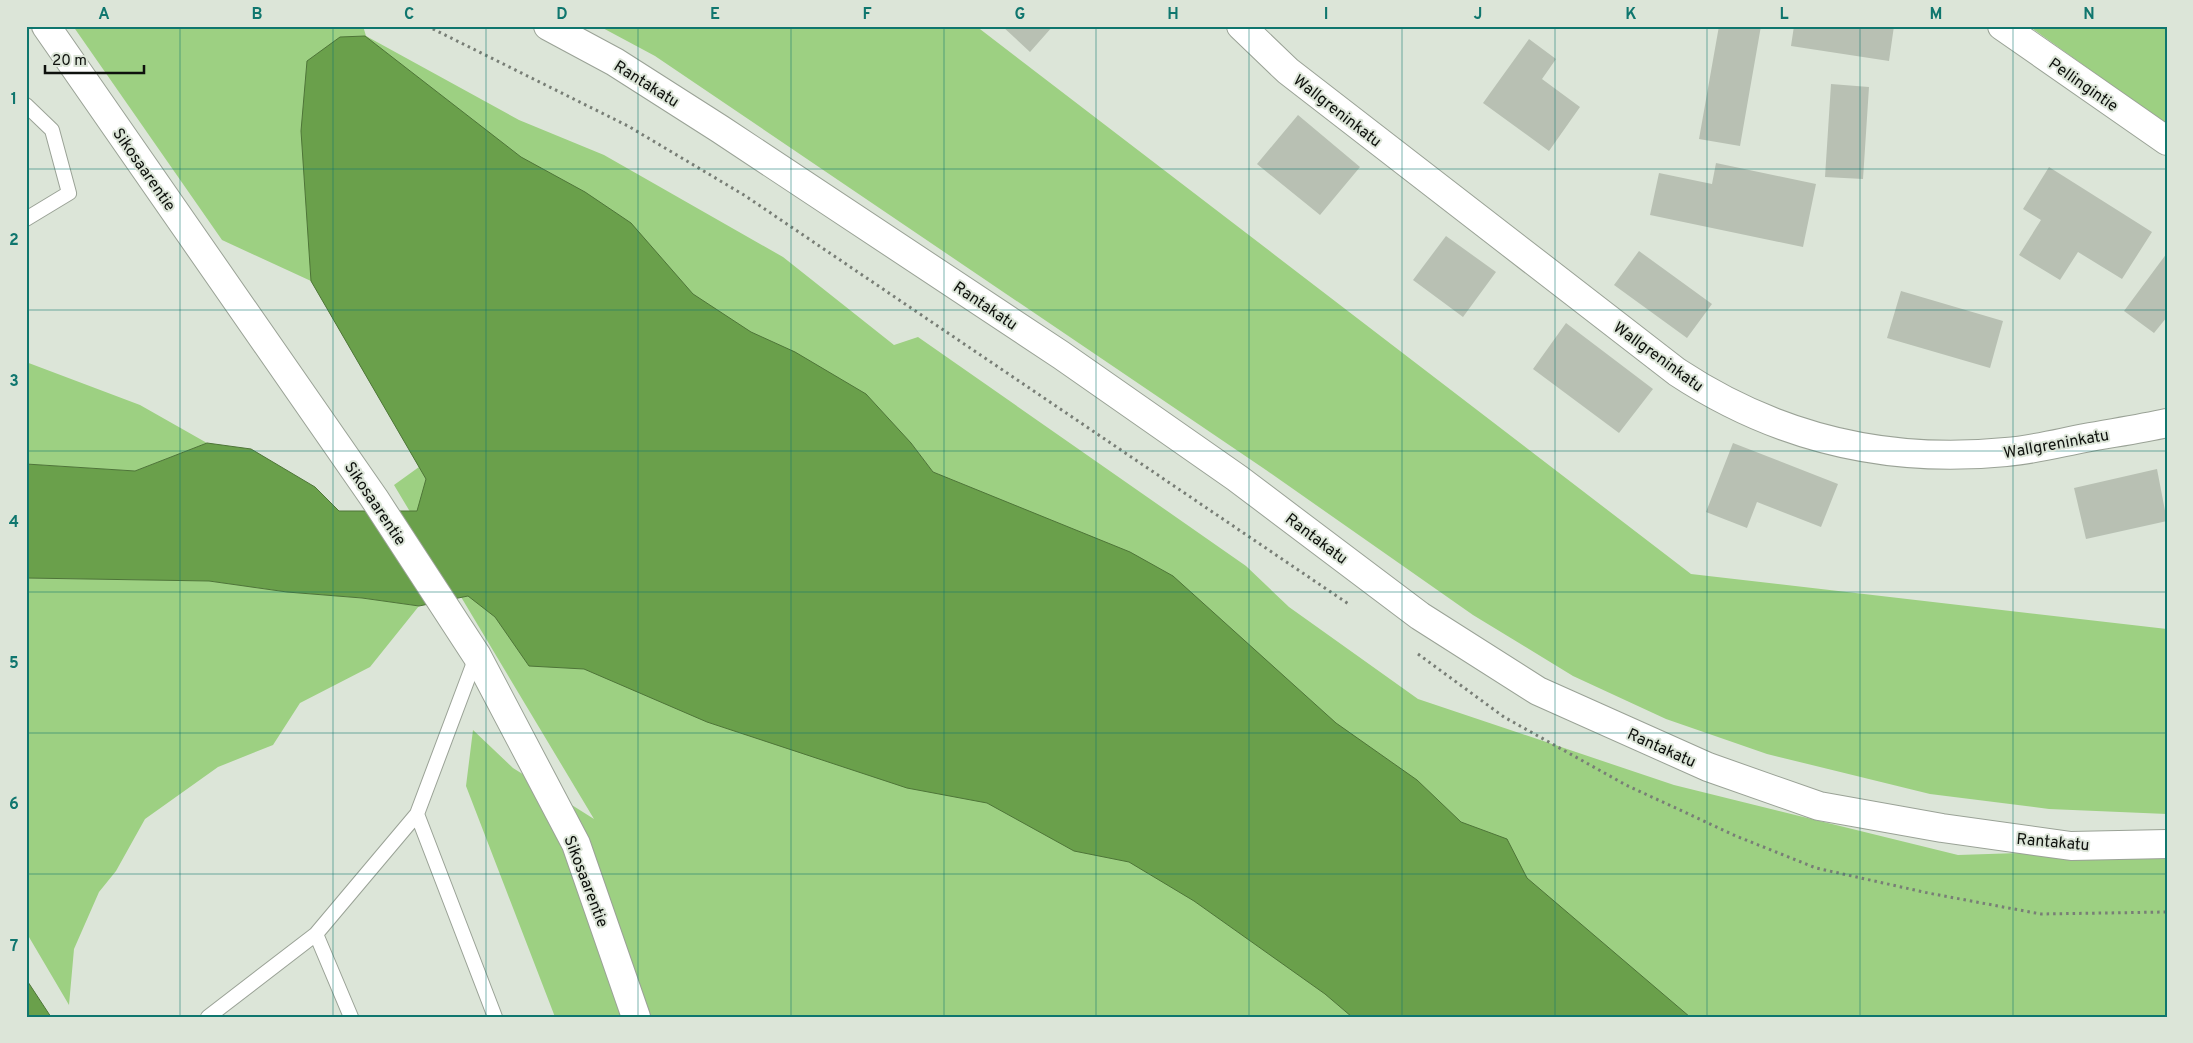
<svg xmlns="http://www.w3.org/2000/svg" width="2193" height="1043" font-family="Overpass,sans-serif">
	<style>
		.green { fill: #9dd082; fill-rule: evenodd }
		.water { fill: #6aa04b; stroke: #4e7538 }
		.building { fill: #b8c0b3 }
		.lines { fill: none; stroke-linecap: round; stroke-linejoin: round }
		.service-casing { stroke: #9aa296; stroke-width: 16 }
		.minor-casing { stroke: #9aa296; stroke-width: 30 }
		.tertiary-casing { stroke: #9aa296; stroke-width: 30 }
		.path { stroke: #787e76; stroke-width: 3; stroke-dasharray: 2.5 4; stroke-linecap: butt }
		.service { stroke: #fff; stroke-width: 14 }
		.minor { stroke: #fff; stroke-width: 28 }
		.tertiary { stroke: #fff; stroke-width: 28 }
		.grid { fill: none; stroke: #0f766e; stroke-width: 1; stroke-opacity: 0.55 }
		.labels { text-anchor: middle; stroke-width: 4; stroke-linejoin: round; paint-order: stroke }
		.street-label { font-size: 16px; fill: #0e110d; stroke: #dce5d8 }
		.neatline { fill: none; stroke: #0f766e; stroke-width: 2 }
		.grid-label { font-size: 16px; text-anchor: middle; font-weight: bold; fill: #0f766e }
	</style>
	<rect width="100%" height="100%" fill="#dce5d8"/>
	<path class="green" d="M 73,26 L 363,26 L 366,36 L 519,120 L 604,155 L 783,257 L 894,345 L 918,337 L 1246,566 L 1289,607 L 1418,699 L 1674,785 L 1958,855 L 2167,848 L 2167,1017 L 555,1017 L 466,786 L 473,730 L 513,768 L 594,819 L 394,485 L 419,467 L 311,281 L 222,240 ZM 572,326 L 781,369 L 911,443 L 933,472 L 1000,500 Z
		M 599,26 L 976,26 L 1691,574 L 2167,629 L 2167,814 L 2049,809 L 1930,794 L 1767,754 L 1666,719 L 1573,676 L 1473,615 L 1266,470 L 655,56 Z
		M 2029,26 L 2167,26 L 2167,125 Z
		M 26,362 L 140,405 L 207,443 L 135,471 L 26,464 Z
		M 26,578 L 209,581 L 287,592 L 362,598 L 419,606 L 370,667 L 300,703 L 273,745 L 218,767 L 145,819 L 116,871 L 99,892 L 74,949 L 69,1005 L 26,932 Z"/>
	<path class="water" d="M 365,36 L 521,157 L 585,192 L 631,223 L 693,294 L 751,332 L 795,352 L 866,394 L 911,443 L 933,472 L 1130,552 L 1173,576 L 1336,723 L 1417,780 L 1461,822 L 1507,839 L 1527,878 L 1690,1017 L 1352,1017 L 1325,994 L 1194,901 L 1129,862 L 1074,851 L 987,803 L 907,788 L 707,722 L 584,669 L 529,666 L 495,617 L 468,596 L 419,606 L 362,598 L 287,592 L 209,581 L 26,578 L 26,464 L 135,471 L 207,443 L 251,449 L 315,487 L 339,511 L 417,511 L 426,479 L 311,281 L 301,131 L 307,61 L 340,37 Z
		M 26,979 L 51,1017 L 26,1017 Z"/>
	<path class="building" d="M 1002,26 L 1053,26 L 1030,52 Z
		M 1719,26 L 1761,26 L 1740,146 L 1699,139 Z
		M 1794,26 L 1894,26 L 1889,61 L 1791,46 Z
		M 1529,39 L 1556,59 L 1542,79 L 1580,107 L 1549,151 L 1483,103 Z
		M 1831,84 L 1869,87 L 1863,179 L 1825,177 Z
		M 1298,115 L 1360,167 L 1320,215 L 1257,164 Z
		M 1716,163 L 1816,184 L 1803,247 L 1650,215 L 1659,173 L 1712,184 Z
		M 2049,167 L 2152,232 L 2122,279 L 2078,252 L 2060,280 L 2019,255 L 2041,220 L 2023,209 Z
		M 1446,236 L 1496,272 L 1463,317 L 1413,280 Z
		M 1639,251 L 1712,304 L 1687,338 L 1614,285 Z
		M 2167,253 L 2167,317 L 2154,333 L 2124,311 Z
		M 1901,291 L 2003,321 L 1990,368 L 1887,338 Z
		M 1566,323 L 1653,389 L 1619,433 L 1533,369 Z
		M 1733,443 L 1838,484 L 1821,527 L 1757,502 L 1747,528 L 1706,512 Z
		M 2157,469 L 2167,521 L 2086,539 L 2074,488 Z"/>
	<g class="lines">
		<defs>
			<path id="service" d="M 26,105 L 52,130 L 69,193 L 26,219
				M 417,814 L 495,1017
				M 316,934 L 351,1017
				M 208,1017 L 316,934 L 417,814 L 476,657"/>
			<path id="minor" d="M 46,26 L 374,498 L 477,656 L 576,844 L 636,1017
				M 1241,26 L 1288,71 L 1677,372 C 1777,438 1887,464 2006,452 C 2032,450 2059,443 2085,438 C 2112,433 2140,429 2167,423"/>
			<path id="tertiary" d="M 548,26 L 615,62 L 720,129 L 1061,355 L 1237,478 L 1420,616 L 1538,691 L 1708,767 L 1819,806 L 1942,828 L 2071,846 L 2167,844
				M 2002,26 L 2167,141"/>
		</defs>
		<use href="#service" class="service-casing"/>
		<use href="#minor" class="minor-casing"/>
		<use href="#tertiary" class="tertiary-casing"/>
		<path class="path" d="M 427,26 L 628,126 L 744,195 L 1350,605
			M 1418,654 L 1504,717 L 1626,785 L 1736,836 L 1816,868 L 1928,893 L 2041,914 L 2167,912"/>
		<use href="#service" class="service"/>
		<use href="#minor" class="minor"/>
		<use href="#tertiary" class="tertiary"/>
	</g>
	<path class="grid" d="M 180,26 L 180,1017M 333,26 L 333,1017M 486,26 L 486,1017M 638,26 L 638,1017M 791,26 L 791,1017M 944,26 L 944,1017M 1096,26 L 1096,1017M 1249,26 L 1249,1017M 1402,26 L 1402,1017M 1555,26 L 1555,1017M 1707,26 L 1707,1017M 1860,26 L 1860,1017M 2013,26 L 2013,1017M 26,169 L 2167,169M 26,310 L 2167,310M 26,451 L 2167,451M 26,592 L 2167,592M 26,733 L 2167,733M 26,874 L 2167,874"/>
	<g class="labels">
		<g class="street-label">
			<text transform="translate(647 83) rotate(32)" y="6">Rantakatu</text>
			<text transform="translate(2084 84) rotate(35)" y="6">Pellingintie</text>
			<text transform="translate(1338 110) rotate(38)" y="6">Wallgreninkatu</text>
			<text transform="translate(145 169) rotate(55)" y="6">Sikosaarentie</text>
			<text transform="translate(986 305) rotate(34)" y="6">Rantakatu</text>
			<text transform="translate(1659 356) rotate(36)" y="6">Wallgreninkatu</text>
			<text transform="translate(2056 443) rotate(-10)" y="6">Wallgreninkatu</text>
			<text transform="translate(376 503) rotate(56)" y="6">Sikosaarentie</text>
			<text transform="translate(1317 538) rotate(37)" y="6">Rantakatu</text>
			<text transform="translate(1662 747) rotate(24)" y="6">Rantakatu</text>
			<text transform="translate(2053 841) rotate(5)" y="6">Rantakatu</text>
			<text transform="translate(587 881) rotate(69)" y="6">Sikosaarentie</text>
		</g>
	</g>
	<rect width="2193" height="1043" fill="none" stroke="#dce5d8" stroke-width="55"/>
	<path d="M45 65v8h99v-8" fill="none" stroke="#0e110d" stroke-width="2.5"/>
	<text x="52" y="65" font-size="15" fill="#0e110d" stroke="#dce5d8" stroke-width="4" paint-order="stroke">20 m</text>
	<rect x="28" y="28" width="2138" height="988" class="neatline"/>
	<g class="grid-label">
		<text x="104" y="19">A</text>
		<text x="257" y="19">B</text>
		<text x="409" y="19">C</text>
		<text x="562" y="19">D</text>
		<text x="715" y="19">E</text>
		<text x="867" y="19">F</text>
		<text x="1020" y="19">G</text>
		<text x="1173" y="19">H</text>
		<text x="1326" y="19">I</text>
		<text x="1478" y="19">J</text>
		<text x="1631" y="19">K</text>
		<text x="1784" y="19">L</text>
		<text x="1936" y="19">M</text>
		<text x="2089" y="19">N</text>
		<text x="14" y="104">1</text>
		<text x="14" y="245">2</text>
		<text x="14" y="386">3</text>
		<text x="14" y="527">4</text>
		<text x="14" y="668">5</text>
		<text x="14" y="809">6</text>
		<text x="14" y="951">7</text>
	</g>
</svg>
